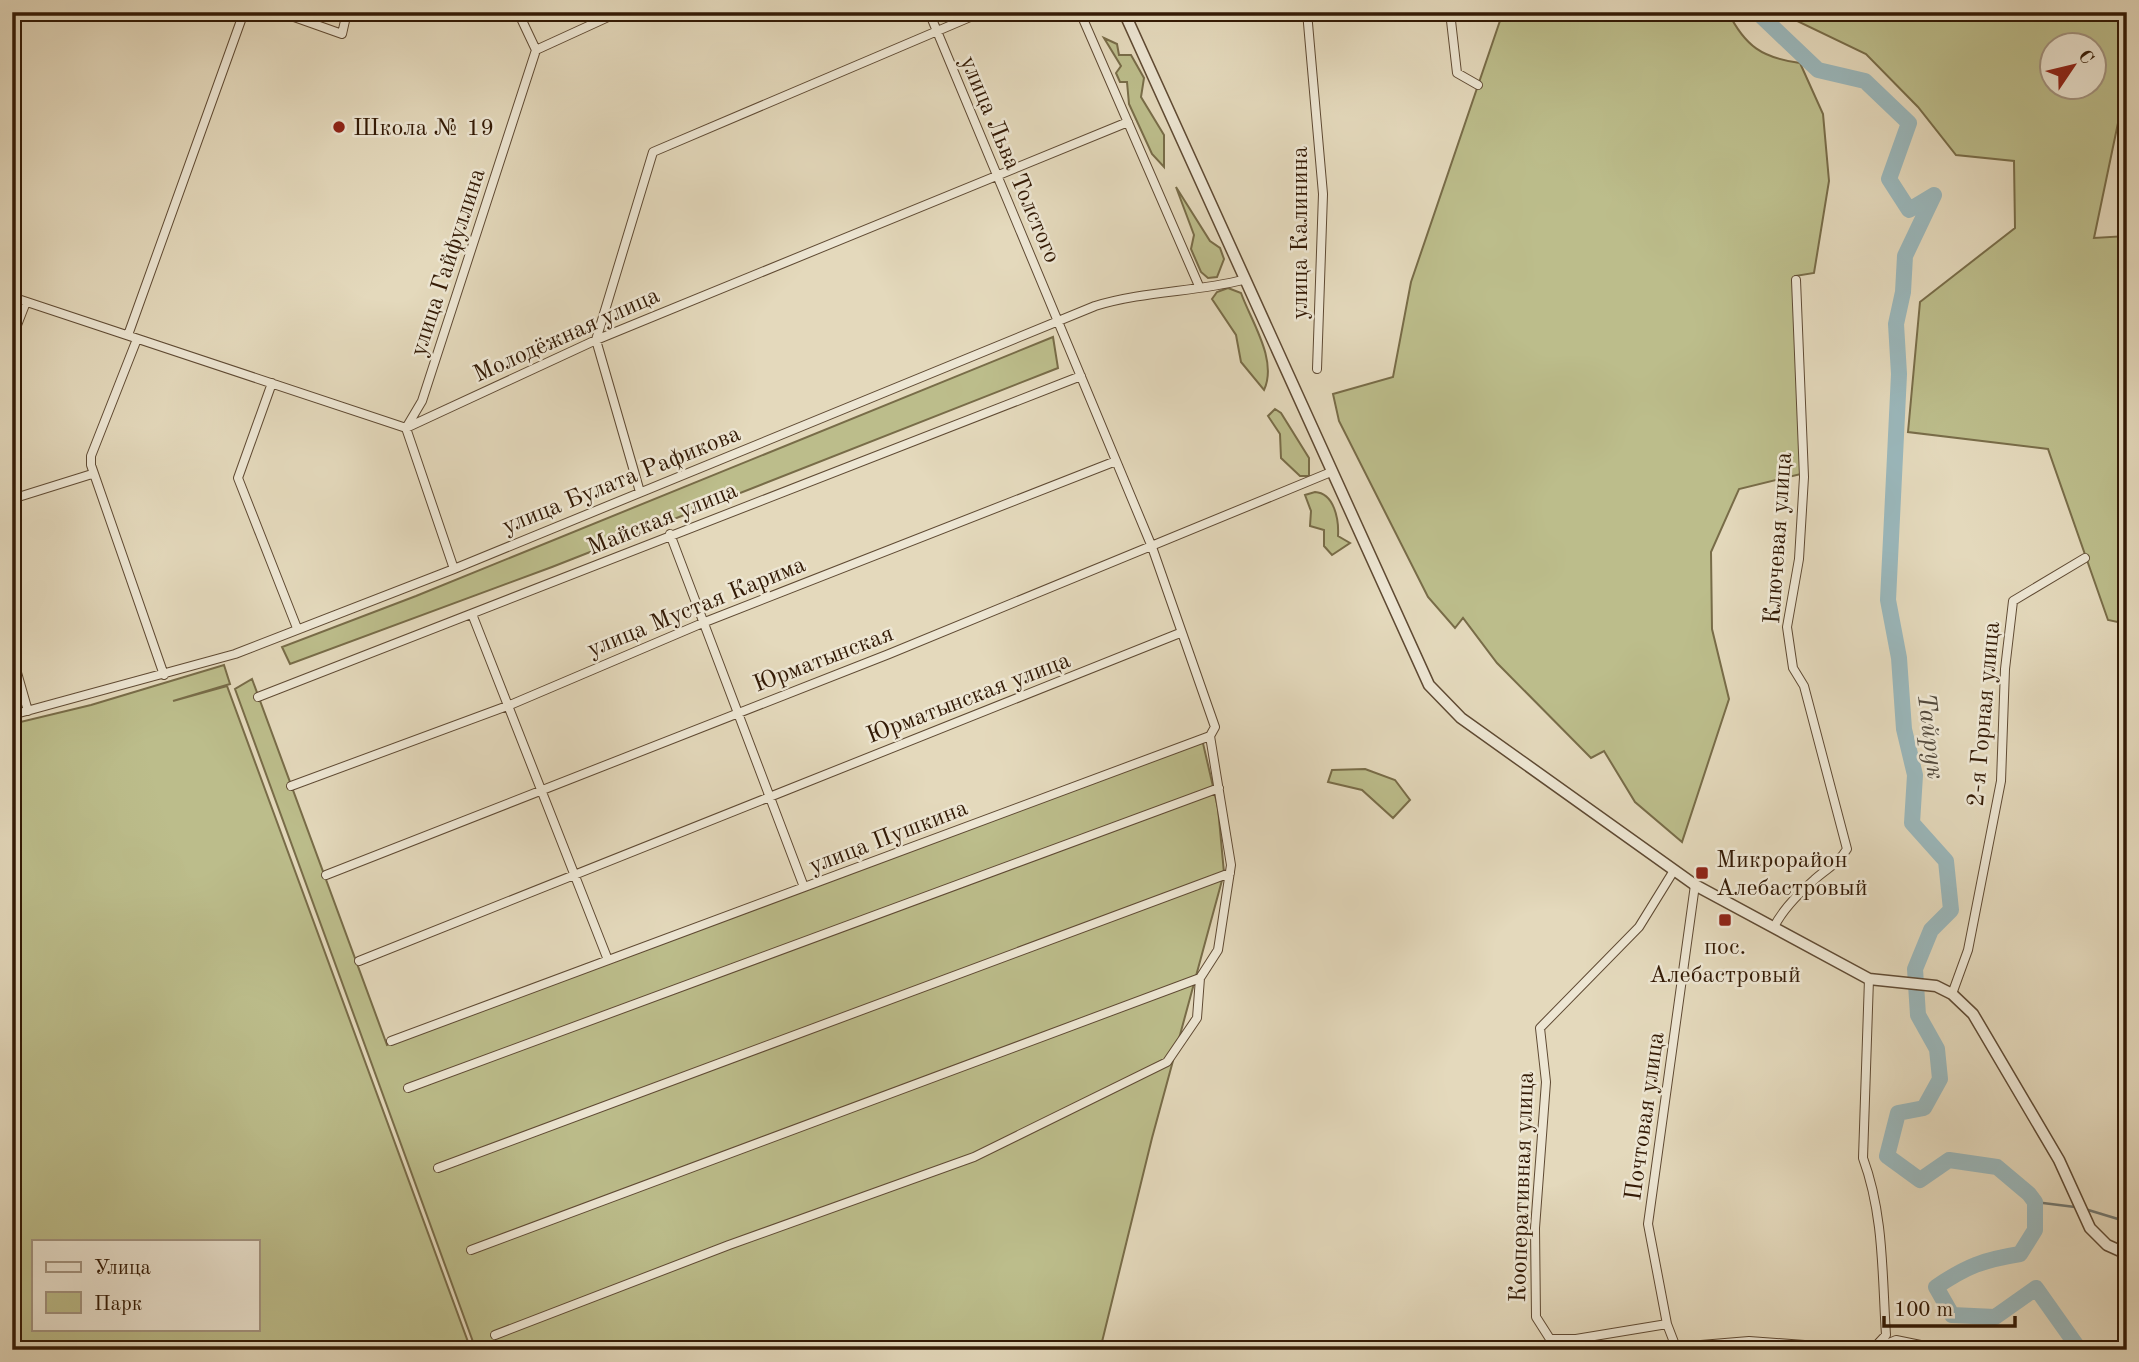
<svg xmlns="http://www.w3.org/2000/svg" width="2139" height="1362" font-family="'Old Standard TT',serif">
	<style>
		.green { fill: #bcbd8b; stroke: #786c48; stroke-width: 2; fill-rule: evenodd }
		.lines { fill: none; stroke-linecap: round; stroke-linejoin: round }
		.stream { stroke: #717872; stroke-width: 2.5 }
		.river { stroke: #9ab7bb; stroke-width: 16 }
		.minor-casing { stroke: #5f4a33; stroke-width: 10 }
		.tertiary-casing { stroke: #5f4a33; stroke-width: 13 }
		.minor { stroke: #ede6d3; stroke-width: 8 }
		.tertiary { stroke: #ede6d3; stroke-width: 10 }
		.poi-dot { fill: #8f2418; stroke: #ede6d3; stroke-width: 2.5 }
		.labels { text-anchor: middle; stroke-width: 5; stroke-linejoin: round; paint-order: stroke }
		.poi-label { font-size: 24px; fill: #331a05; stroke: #ede6d3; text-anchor: start }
		.street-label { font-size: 24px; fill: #331a05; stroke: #ede6d3 }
		.water-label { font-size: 26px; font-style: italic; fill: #52493c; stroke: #ede6d3 }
	</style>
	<rect width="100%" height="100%" fill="#e4d9bc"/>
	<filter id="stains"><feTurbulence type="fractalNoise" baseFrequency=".00286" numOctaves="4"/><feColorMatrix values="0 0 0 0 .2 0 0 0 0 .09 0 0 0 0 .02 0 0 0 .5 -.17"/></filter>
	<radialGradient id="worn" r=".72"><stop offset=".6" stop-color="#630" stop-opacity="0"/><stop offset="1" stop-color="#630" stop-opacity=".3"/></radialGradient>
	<path class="green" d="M 1503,12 L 1728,12 C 1745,46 1762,58 1800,63 L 1823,114 L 1829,181 L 1814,273 L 1795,276 L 1801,474 L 1739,489 L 1711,552 L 1712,629 L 1729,699 L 1682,842 L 1635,802 L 1604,751 L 1591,758 L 1497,663 L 1463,618 L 1455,628 L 1428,597 L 1339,421 L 1333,394 L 1393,377 L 1411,282 Z
		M 1789,12 L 2127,12 L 2127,80 L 2094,238 L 2127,236 L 2127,624 L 2108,620 L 2048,449 L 1908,432 L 1920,302 L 2015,228 L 2014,161 L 1956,155 L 1918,107 L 1866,54 L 1795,20 ZM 2052,46 L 2094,46 L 2094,88 L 2052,88 Z
		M 1104,38 L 1117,44 L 1119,55 L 1131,55 L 1144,78 L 1141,97 L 1164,135 L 1164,167 L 1152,154 L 1129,104 L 1127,82 L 1120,82 L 1116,73 L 1121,66 Z
		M 1176,187 L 1210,241 L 1220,248 L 1224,259 L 1217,277 L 1208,278 L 1201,272 L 1191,249 L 1194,235 Z
		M 1228,288 L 1241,293 C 1251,321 1278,360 1264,390 L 1241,362 L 1236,335 L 1212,299 L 1217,292 Z
		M 1053,337 L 1058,368 L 552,567 L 290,664 L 282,647 L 416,596 Z
		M 1275,409 L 1281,413 L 1309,458 L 1309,476 L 1300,476 L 1281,458 L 1280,434 L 1268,416 Z
		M 1315,492 C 1334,493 1339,519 1338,536 L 1350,543 L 1332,555 L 1324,546 L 1324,530 L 1310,526 L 1311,511 L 1305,495 Z
		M 224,665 L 230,684 L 173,701 L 227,686 L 471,1350 L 12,1350 L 12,724 L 91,705 ZM 33,1241 L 257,1241 L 257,1329 L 33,1329 Z
		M 252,679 L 387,1045 L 1202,739 L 1218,808 L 1224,873 L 1152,1138 L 1100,1350 L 476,1350 L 235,689 Z
		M 1365,769 L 1395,780 L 1410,800 L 1393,818 L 1362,790 L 1328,782 L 1332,770 Z"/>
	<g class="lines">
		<path class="stream" d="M 2035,1202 L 2075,1207
			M 2085,1209 L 2118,1219 L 2127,1212"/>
		<path class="river" d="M 1757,12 L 1818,70 L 1865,81 L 1909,123 L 1889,179 L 1909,210 L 1934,195 L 1905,256 L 1903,292 L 1896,324 L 1899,374 L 1888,600 L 1899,658 L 1904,729 L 1915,775 L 1912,823 L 1946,861 L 1951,910 L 1931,930 L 1915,969 L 1918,1015 L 1937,1049 L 1940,1079 L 1924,1108 L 1898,1113 L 1887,1156 L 1920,1180 L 1949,1160 L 1997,1167 L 2029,1194 L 2035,1202 L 2035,1230 L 2020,1254 C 1983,1260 1967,1266 1936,1287 L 1952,1315 L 1995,1317 L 2036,1288 L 2077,1346 L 2076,1350"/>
		<defs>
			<path id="minor" d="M 280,12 L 342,34 L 347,12
				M 518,12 L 536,50
				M 1080,12 L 1199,286
				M 1307,12 L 1323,194 L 1317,369
				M 1450,12 L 1457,73 L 1478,85
				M 12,297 L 406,428 L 596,340 L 1128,122
				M 128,335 L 244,12
				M 12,338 L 26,302
				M 137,339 L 91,456 L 91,465 L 164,675
				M 272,383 L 238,478 L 297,628
				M 640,492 L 596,340 L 653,152 L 982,12
				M 12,499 L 92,474
				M 670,534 L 804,887
				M 454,569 L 406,428 L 422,401 L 536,50 L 619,12
				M 472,614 L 608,960
				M 12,655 L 28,711
				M 258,697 L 1081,376
				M 12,715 L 235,654 L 454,569 L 1095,306 C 1144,291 1195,292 1243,280
				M 291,786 L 510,705 L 705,622 L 1116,461
				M 326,875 L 889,654 L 1331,472
				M 1774,927 C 1783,909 1799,893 1814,880 C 1827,868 1838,864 1847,849 L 1804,686 L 1793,668 L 1787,627 L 1799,559 L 1804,477 L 1796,280
				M 359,961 L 1180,633
				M 1869,979 L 1863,1158 C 1884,1215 1882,1274 1886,1335 L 1872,1350
				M 1952,994 L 1968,950 L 2001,781 L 2005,669 L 2013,601 L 2085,558
				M 391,1041 L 1210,736 L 1215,727 L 1152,547 L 929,12
				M 408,1088 L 1219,788
				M 438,1168 L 1230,873
				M 471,1250 L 1200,978 L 1218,950 L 1231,865 L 1210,736
				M 1667,1324 L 1576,1339 L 1550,1339 L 1536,1317 L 1535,1228 L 1546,1082 L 1540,1028 L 1639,927 L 1673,872
				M 495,1335 L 729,1245 L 974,1157 L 1167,1062 L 1197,1018 L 1200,978
				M 1677,1347 L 1749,1341 L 1872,1350 L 1896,1340 L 1945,1350
				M 1563,1350 L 1565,1339
				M 1677,1350 L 1667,1324 L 1648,1224 L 1695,885"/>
			<path id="tertiary" d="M 1124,12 L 1429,685 L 1461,718 L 1695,885 L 1869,979 L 1936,986 L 1952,994 L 1973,1014 L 2059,1160 L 2090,1228 L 2107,1245 L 2127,1254"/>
		</defs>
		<use href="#minor" class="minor-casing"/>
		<use href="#tertiary" class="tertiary-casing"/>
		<use href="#minor" class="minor"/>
		<use href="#tertiary" class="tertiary"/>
	</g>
	<g class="poi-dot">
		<circle cx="339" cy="127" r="7"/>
		<rect x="1695" y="866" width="14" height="14" rx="3.5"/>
		<rect x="1718" y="913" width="14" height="14" rx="3.5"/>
	</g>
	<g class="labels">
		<g class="poi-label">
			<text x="353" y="135">Школа № 19</text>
			<text x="1716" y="867">Микрорайон<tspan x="1716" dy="28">Алебастровый</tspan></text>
			<text x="1725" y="954" text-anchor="middle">пос.<tspan x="1725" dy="28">Алебастровый</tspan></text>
		</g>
		<g class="street-label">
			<text transform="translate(1011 159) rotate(67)" y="8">улица Льва Толстого</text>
			<text transform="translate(1299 233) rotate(-90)" y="8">улица Калинина</text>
			<text transform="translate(447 262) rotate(-72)" y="8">улица Гайфуллина</text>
			<text transform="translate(566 334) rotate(-24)" y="8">Молодёжная улица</text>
			<text transform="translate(621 479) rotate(-22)" y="8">улица Булата Рафикова</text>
			<text transform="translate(662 518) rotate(-22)" y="8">Майская улица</text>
			<text transform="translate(1777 538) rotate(-86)" y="8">Ключевая улица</text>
			<text transform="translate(696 606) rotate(-22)" y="8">улица Мустая Карима</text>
			<text transform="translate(823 658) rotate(-21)" y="8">Юрматынская</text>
			<text transform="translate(968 697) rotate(-21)" y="8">Юрматынская улица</text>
			<text transform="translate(1983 714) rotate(-85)" y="8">2-я Горная улица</text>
			<text transform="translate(888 836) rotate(-21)" y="8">улица Пушкина</text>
			<text transform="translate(1644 1116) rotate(-82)" y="8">Почтовая улица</text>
			<text transform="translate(1521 1187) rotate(-88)" y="8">Кооперативная улица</text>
		</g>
		<g class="water-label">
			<text transform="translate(1932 736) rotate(83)" y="9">Тайрук</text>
		</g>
	</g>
	<rect width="2139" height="1362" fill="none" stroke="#e4d9bc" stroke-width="42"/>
	<rect x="14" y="14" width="2111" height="1334" fill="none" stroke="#331a05" stroke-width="3.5"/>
	<rect x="21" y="21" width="2097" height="1320" fill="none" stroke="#331a05" stroke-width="2"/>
	<rect x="32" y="1240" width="228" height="91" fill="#ede6d3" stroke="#a39481" stroke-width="2"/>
	<rect x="46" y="1262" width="35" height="10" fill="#ede6d3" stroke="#a39481" stroke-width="2"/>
	<text x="94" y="1274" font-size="21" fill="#331a05">Улица</text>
	<rect x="46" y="1292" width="35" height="21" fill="#bcbd8b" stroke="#a39481" stroke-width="2"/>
	<text x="94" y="1310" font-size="21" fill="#331a05">Парк</text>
	<g transform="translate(2073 66) rotate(55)"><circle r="33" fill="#ede6d3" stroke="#a39481" stroke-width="2"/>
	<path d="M0-5L12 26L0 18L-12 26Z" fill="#8f2418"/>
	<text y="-10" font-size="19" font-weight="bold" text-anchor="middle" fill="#331a05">С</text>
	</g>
	<path d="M1884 1316v10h131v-10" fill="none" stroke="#331a05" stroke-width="3.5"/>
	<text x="1894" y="1316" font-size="21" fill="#331a05" stroke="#ede6d3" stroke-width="5" paint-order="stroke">100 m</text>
	<rect width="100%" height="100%" filter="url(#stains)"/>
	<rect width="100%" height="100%" fill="url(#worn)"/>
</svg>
